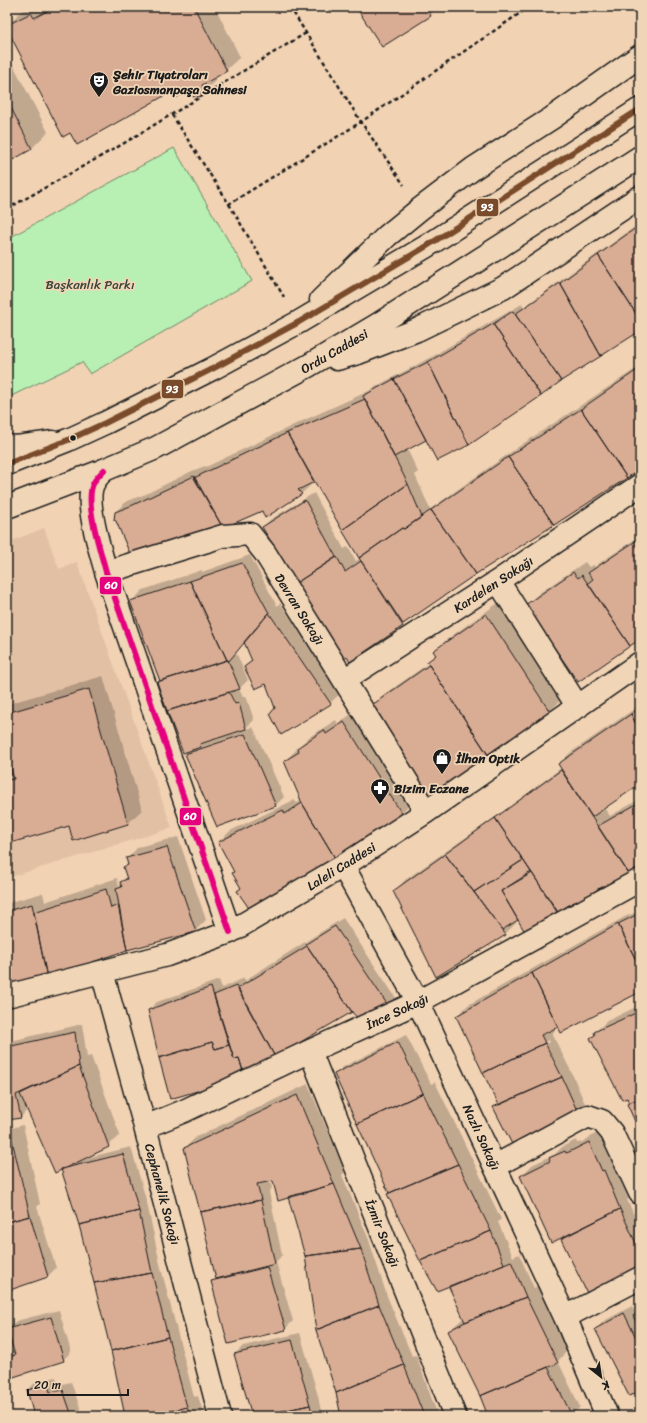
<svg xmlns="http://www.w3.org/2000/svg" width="647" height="1423" font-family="Sriracha,sans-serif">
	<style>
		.built { fill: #e2c0a4 }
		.green { fill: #b8efb2; stroke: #6a8667 }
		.shadow { fill: #0003; fill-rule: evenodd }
		.building { fill: #d9ac94; stroke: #1c1c1c }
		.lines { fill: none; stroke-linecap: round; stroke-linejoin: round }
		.minor-casing { stroke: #1c1c1c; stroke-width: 25 }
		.major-casing { stroke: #1c1c1c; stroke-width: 25 }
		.path { stroke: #1c1c1c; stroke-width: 2.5; stroke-dasharray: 4 3; stroke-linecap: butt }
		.minor { stroke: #f0d6b7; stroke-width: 22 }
		.major { stroke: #f0d6b7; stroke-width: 22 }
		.bus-1-casing { stroke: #f0d6b7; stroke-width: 9 }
		.bus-2-casing { stroke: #f0d6b7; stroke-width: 9 }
		.bus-1 { stroke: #7a4b2a; stroke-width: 6 }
		.bus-2 { stroke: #e5007d; stroke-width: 6 }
		.bus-dot { fill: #1c1c1c; stroke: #f0d6b7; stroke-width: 1.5 }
		.labels { text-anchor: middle; stroke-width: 3.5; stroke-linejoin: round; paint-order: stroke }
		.poi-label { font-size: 13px; font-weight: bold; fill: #1c1c1c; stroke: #f0d6b7; text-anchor: start }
		.park-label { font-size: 13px; fill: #3b463a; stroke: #f0d6b7 }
		.street-label { font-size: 13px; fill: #1c1c1c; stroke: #f0d6b7 }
		.line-badge { stroke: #f0d6b7; stroke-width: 1.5 }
		.badge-label { font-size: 11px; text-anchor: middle; font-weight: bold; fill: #fff }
	</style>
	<rect width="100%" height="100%" fill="#f1d2b3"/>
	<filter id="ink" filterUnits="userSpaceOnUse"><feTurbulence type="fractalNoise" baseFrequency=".025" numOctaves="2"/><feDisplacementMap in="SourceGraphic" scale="8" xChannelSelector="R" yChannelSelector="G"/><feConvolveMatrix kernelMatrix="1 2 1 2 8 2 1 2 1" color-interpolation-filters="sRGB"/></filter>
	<g filter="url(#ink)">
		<path class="built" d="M 44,528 L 59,569 L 77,562 L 172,828 L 7,878 L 7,543 Z"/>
		<path class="green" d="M 174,148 L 252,281 L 90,374 L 82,362 L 7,398 L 7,239 Z"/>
		<path class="shadow" d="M 31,7 L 215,7 L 240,57 L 226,70 L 217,76 L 215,79 L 215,81 L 201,95 L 189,90 L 172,91 L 7,27 L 20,12 Z
			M 357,7 L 438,7 L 430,15 Z
			M 7,53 L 48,132 L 32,148 L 7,162 Z
			M 640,223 L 640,330 L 540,395 L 427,439 L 407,449 L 418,472 L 415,475 L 430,509 L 521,445 L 640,366 L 640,468 L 476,573 L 350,660 L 348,655 L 343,658 L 263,527 L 271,519 L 314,493 L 344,549 L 348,547 L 356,561 L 361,558 L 315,480 L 312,482 L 313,483 L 301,494 L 263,510 L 131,554 L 115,512 L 127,501 L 146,494 L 192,471 L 205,466 L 206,467 L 300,422 L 369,391 L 373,388 L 437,354 L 441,351 L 522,304 L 524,307 Z
			M 640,536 L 640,639 L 578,681 L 527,605 L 538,594 L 585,562 L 589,567 L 594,565 L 595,567 L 601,562 Z
			M 250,555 L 277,606 L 280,603 L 342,692 L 330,703 L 276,708 L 266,683 L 245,667 L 252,660 L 245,642 L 236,652 L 248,680 L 239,689 L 243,697 L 246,696 L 254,720 L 245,729 L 253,727 L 284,797 L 276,805 L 217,826 L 186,755 L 191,749 L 158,682 L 160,680 L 132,601 L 143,590 L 202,570 L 202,572 Z
			M 498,603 L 561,700 L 550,711 L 494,749 L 488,755 L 373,706 L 385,694 L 429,663 L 428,662 L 436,654 L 435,652 L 446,640 Z
			M 103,676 L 142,810 L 128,823 L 74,839 L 70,825 L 7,843 L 7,706 L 11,703 Z
			M 640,705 L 640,783 L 604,808 L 610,816 L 640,799 L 640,871 L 628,871 L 614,882 L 613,880 L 574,900 L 566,905 L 570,911 L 518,919 L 515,921 L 516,923 L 505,934 L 394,892 L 405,880 L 505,810 L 561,768 L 559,764 L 570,753 Z
			M 355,711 L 412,802 L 401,813 L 238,891 L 241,887 L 235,872 L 219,842 L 230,831 L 294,800 L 297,803 L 302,800 L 285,761 L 309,737 L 336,720 L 338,724 Z
			M 178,837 L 206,920 L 195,931 L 126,949 L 7,989 L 7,903 L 43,893 L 45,902 L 117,878 L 119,887 L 122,884 L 121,882 L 127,876 L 124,868 L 129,863 L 127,859 L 138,847 Z
			M 640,910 L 640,991 L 554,1028 L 555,1031 L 552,1034 L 570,1069 L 586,1106 L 578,1114 L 494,1108 L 499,1103 L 457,1016 L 468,1005 L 630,914 L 630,915 ZM 549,1040 L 550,1042 L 493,1069 L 493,1067 Z
			M 343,918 L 396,998 L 388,1006 L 352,1011 L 251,1070 L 149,1010 L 157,1002 L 219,980 L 222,988 L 244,978 L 246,981 L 250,977 Z
			M 640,1005 L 640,1129 L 628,1104 L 630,1102 L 592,1038 L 596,1034 L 595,1032 L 607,1021 Z
			M 82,1024 L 87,1057 L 91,1056 L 120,1135 L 108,1146 L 86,1158 L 131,1147 L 147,1203 L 160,1264 L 194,1397 L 198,1396 L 203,1412 L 200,1414 L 201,1416 L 125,1416 L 112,1350 L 80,1225 L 62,1168 L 28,1109 L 21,1117 L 10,1119 L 12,1126 L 8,1129 L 23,1125 L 40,1204 L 37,1207 L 56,1268 L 48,1276 L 7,1290 L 7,1042 Z
			M 406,1035 L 431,1084 L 435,1082 L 501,1219 L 498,1222 L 513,1257 L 519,1254 L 534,1288 L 538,1286 L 568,1350 L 558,1361 L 580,1407 L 572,1415 L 569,1416 L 489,1416 L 481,1395 L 449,1331 L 461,1320 L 464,1318 L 449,1286 L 388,1194 L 390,1192 L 335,1075 L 343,1067 Z
			M 308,1084 L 345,1172 L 342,1175 L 369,1240 L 387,1296 L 412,1356 L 416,1355 L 438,1416 L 342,1416 L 306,1256 L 289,1196 L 274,1180 L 270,1181 L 272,1188 L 269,1192 L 282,1255 L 276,1262 L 293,1321 L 285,1329 L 212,1282 L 217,1277 L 185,1148 L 196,1137 Z
			M 600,1131 L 631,1197 L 627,1200 L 640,1227 L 640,1269 L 563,1239 L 566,1235 L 521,1176 L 532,1165 L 555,1154 L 562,1147 L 576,1140 L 577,1143 L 582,1142 Z
			M 632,1306 L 636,1314 L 640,1310 L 640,1399 L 596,1329 L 604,1321 Z
			M 59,1310 L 71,1352 L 63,1360 L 7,1378 L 7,1353 L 15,1350 L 8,1329 L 16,1321 Z
			M 300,1333 L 318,1396 L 322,1416 L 252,1416 L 235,1354 L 243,1346 Z
			M 56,1377 L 58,1385 L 71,1382 L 83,1416 L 35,1416 L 28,1390 L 36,1382 Z"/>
		<path class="building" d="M 55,7 L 194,7 L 227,71 L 202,85 L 204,91 L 201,92 L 202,96 L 198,97 L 197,95 L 193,97 L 189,91 L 175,98 L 171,92 L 77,145 L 70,133 L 63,137 L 7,29 L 7,25 L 31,13 L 34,18 Z
			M 356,7 L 426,7 L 431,16 L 382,47 Z
			M 7,100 L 32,149 L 7,163 Z
			M 640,225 L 640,320 L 598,255 Z
			M 598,255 L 640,320 L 640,331 L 601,356 L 560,283 Z
			M 560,283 L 601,356 L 561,381 L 515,314 Z
			M 513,311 L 561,381 L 541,396 L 493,324 Z
			M 493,324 L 541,396 L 469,445 L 428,362 Z
			M 428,362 L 469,445 L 437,461 L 394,379 Z
			M 640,368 L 640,469 L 627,478 L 581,409 Z
			M 394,379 L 426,440 L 394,457 L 363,396 Z
			M 365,399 L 408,484 L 342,530 L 287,433 Z
			M 581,409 L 627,478 L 554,525 L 508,457 Z
			M 287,433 L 314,482 L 298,490 L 302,494 L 265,518 L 262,511 L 223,528 L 194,478 Z
			M 508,457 L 554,525 L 476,574 L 431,510 Z
			M 194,476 L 223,528 L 130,554 L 116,521 L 114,520 L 115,512 L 133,505 Z
			M 408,484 L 422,517 L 404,529 L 402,528 L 359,558 L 342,530 Z
			M 305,500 L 336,557 L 296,583 L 262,527 Z
			M 431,510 L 476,574 L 403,624 L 359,558 L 402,528 L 404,529 Z
			M 640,538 L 640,639 L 630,646 L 588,583 L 593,579 L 588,573 Z
			M 337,557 L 345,572 L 361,561 L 403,626 L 350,662 L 347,657 L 343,660 L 296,583 Z
			M 242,563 L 269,613 L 229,661 L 227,660 L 190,581 Z
			M 573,572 L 578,578 L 582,575 L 630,646 L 578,682 L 525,605 Z
			M 190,581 L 227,660 L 160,681 L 130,601 Z
			M 269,613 L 331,704 L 281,735 L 270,714 L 275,708 L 266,684 L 255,689 L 244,667 L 252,661 L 244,642 Z
			M 486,614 L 550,712 L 488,755 L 427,662 L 436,655 L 433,651 Z
			M 228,660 L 240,689 L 167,711 L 157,682 Z
			M 429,665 L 489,756 L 431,795 L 425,794 L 372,705 Z
			M 89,689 L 128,824 L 73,841 L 69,826 L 7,844 L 7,775 L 8,780 L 14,779 L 7,755 L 7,713 Z
			M 229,692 L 235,704 L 239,703 L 246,729 L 200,744 L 201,747 L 183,753 L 167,711 Z
			M 640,708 L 640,732 L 631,714 Z
			M 631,714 L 640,732 L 640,784 L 592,817 L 558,764 Z
			M 344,722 L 402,814 L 335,858 L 302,803 L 284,761 L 299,752 L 297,748 L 324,730 L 326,734 Z
			M 245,734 L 276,806 L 217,827 L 185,754 Z
			M 561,770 L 628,873 L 614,884 L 612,881 L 601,890 L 599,888 L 586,898 L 586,896 L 576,903 L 574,902 L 558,912 L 495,818 Z
			M 640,802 L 640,872 L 631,877 L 598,826 Z
			M 302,803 L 335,858 L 251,911 L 237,891 L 241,888 L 232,873 L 234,872 L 218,842 L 283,810 L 285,814 Z
			M 495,818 L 523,860 L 474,892 L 445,854 Z
			M 167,847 L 196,932 L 127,950 L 116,889 L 122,887 L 120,882 L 127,879 L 123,867 L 128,865 L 126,858 Z
			M 445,854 L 506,935 L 436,977 L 393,891 Z
			M 523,860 L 531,872 L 501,891 L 518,920 L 502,930 L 474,892 Z
			M 532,873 L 562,920 L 529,939 L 501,891 Z
			M 106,889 L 111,908 L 118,905 L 127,950 L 47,978 L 34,912 Z
			M 32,904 L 47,978 L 7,990 L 7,911 Z
			M 640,913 L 640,968 L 618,924 Z
			M 618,924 L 640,968 L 640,992 L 561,1033 L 532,973 Z
			M 335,926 L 389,1007 L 360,1021 L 352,1012 L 306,944 Z
			M 307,946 L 352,1012 L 275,1057 L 238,988 Z
			M 532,973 L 558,1027 L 541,1035 L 545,1043 L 483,1073 L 456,1016 Z
			M 236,986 L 275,1057 L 244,1075 L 239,1058 L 234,1059 L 214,995 Z
			M 211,987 L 229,1045 L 215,1049 L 212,1042 L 159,1058 L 148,1010 Z
			M 640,1011 L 640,1098 L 629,1103 L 627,1098 L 622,1100 L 590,1038 L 595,1035 L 594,1032 Z
			M 75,1032 L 79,1066 L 16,1095 L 21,1118 L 7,1120 L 7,1047 Z
			M 212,1042 L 215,1049 L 229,1045 L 234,1059 L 239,1058 L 245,1077 L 170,1099 L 159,1058 Z
			M 398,1042 L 423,1093 L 357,1124 L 334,1074 Z
			M 545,1043 L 562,1077 L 499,1105 L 483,1073 Z
			M 79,1066 L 109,1147 L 55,1173 L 20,1094 Z
			M 562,1077 L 579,1115 L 514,1148 L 493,1107 Z
			M 423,1093 L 458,1164 L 389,1193 L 357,1124 Z
			M 297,1095 L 334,1184 L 278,1201 L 273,1181 L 257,1184 L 261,1200 L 200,1212 L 184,1148 Z
			M 640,1098 L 640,1132 L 627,1104 Z
			M 11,1136 L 30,1216 L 7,1222 L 7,1137 Z
			M 589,1142 L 602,1171 L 604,1170 L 620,1209 L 551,1243 L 520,1176 L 550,1161 L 549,1158 L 565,1151 L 566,1153 L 569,1152 Z
			M 123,1154 L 139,1211 L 79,1225 L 61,1169 Z
			M 458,1164 L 491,1231 L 420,1261 L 387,1194 Z
			M 334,1184 L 361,1249 L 305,1256 L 288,1197 Z
			M 261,1200 L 275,1264 L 216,1279 L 200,1212 Z
			M 620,1209 L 640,1252 L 640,1270 L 587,1293 L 561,1239 Z
			M 139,1211 L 152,1273 L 94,1283 L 79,1225 Z
			M 30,1216 L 48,1277 L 7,1291 L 7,1222 Z
			M 491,1231 L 504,1264 L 437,1291 L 420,1261 Z
			M 361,1249 L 379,1305 L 316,1330 L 305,1256 Z
			M 511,1261 L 526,1297 L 465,1322 L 449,1287 Z
			M 267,1267 L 286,1330 L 228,1344 L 211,1281 Z
			M 152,1273 L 168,1337 L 111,1351 L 94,1283 Z
			M 526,1297 L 558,1363 L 480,1396 L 448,1331 L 465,1322 Z
			M 379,1305 L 404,1365 L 336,1393 L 316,1330 Z
			M 640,1312 L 640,1329 L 633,1316 Z
			M 624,1313 L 640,1346 L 640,1391 L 629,1396 L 595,1329 Z
			M 51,1317 L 64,1361 L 7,1379 L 7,1358 L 15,1355 L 7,1329 Z
			M 168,1337 L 187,1407 L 151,1416 L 125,1416 L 111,1351 Z
			M 292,1340 L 310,1405 L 260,1416 L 252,1416 L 234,1354 Z
			M 404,1365 L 424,1416 L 341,1416 L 336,1393 Z
			M 548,1367 L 572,1416 L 488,1416 L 480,1396 Z
			M 48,1385 L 50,1392 L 63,1390 L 72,1416 L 34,1416 L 27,1390 Z
			M 310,1405 L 313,1416 L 260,1416 Z
			M 187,1407 L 190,1416 L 151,1416 Z"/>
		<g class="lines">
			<defs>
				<path id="minor" d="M 7,446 L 17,447 L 53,442
					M 104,470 C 100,474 96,478 94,482 C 83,500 101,552 106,572 L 230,932
					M 106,572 L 223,536 L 250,534 L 265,553 L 426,812
					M 498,581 L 578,707
					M 344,680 L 498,581 L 640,485
					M 343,866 L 418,1002 L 565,1317 L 607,1416
					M 102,972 L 145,1127 L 220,1416
					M 7,996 L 167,955 L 230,932 L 343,866 L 426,812 L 640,663
					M 310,1051 L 455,1416
					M 145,1127 L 184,1111 L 310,1051 L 418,1002 L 640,880
					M 495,1166 L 588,1116 L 602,1121 L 612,1133 L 640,1193
					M 565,1317 L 640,1278"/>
				<path id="major" d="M 321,300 L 387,236 L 420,209 L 474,168 L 552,118 L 640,56
					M 337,359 L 358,353 L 417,330 L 503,288 L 640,197
					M 7,464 L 68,440 L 105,423 L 212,369 L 299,322 L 427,246 L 640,109
					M 7,507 L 104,470 L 156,448 L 308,366 L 377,325 L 640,157"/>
			</defs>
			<use href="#minor" class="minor-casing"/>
			<use href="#major" class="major-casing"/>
			<path class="path" d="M 290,7 L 361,122 L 529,7
				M 172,115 L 229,204 L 361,122 L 404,185
				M 229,204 L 284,297
				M 7,209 L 121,145 L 306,33"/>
			<use href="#minor" class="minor"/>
			<use href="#major" class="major"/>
			<defs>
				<path id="bus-1" d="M 7,464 L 68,440 L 105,423 L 212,369 L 299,322 L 427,246 L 640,109"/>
				<path id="bus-2" d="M 104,470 C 100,474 96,478 94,482 C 83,500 101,552 106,572 L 230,932"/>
			</defs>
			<use href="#bus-1" class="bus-1-casing"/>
			<use href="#bus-2" class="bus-2-casing"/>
			<use href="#bus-1" class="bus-1"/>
			<use href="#bus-2" class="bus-2"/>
		</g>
	</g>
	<defs>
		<symbol id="theatre-pin" viewBox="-11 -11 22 30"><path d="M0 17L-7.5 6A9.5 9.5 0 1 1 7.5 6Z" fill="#1c1c1c" stroke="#f0d6b7"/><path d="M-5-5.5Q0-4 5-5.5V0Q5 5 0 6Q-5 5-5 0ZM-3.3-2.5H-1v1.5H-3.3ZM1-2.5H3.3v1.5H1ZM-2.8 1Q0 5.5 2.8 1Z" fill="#fff"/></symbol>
		<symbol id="shop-pin" viewBox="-11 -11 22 30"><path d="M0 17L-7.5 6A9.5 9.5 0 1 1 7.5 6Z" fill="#1c1c1c" stroke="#f0d6b7"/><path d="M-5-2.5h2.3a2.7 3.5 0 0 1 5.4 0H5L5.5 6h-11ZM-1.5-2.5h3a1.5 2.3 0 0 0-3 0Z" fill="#fff"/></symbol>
		<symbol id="pharmacy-pin" viewBox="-11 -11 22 30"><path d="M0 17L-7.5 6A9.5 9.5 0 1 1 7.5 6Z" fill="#1c1c1c" stroke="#f0d6b7"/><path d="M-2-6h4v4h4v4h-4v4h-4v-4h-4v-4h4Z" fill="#fff"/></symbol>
	</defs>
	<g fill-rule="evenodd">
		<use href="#theatre-pin" x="88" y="70" width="22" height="30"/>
		<use href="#shop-pin" x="431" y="747" width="22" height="30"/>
		<use href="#pharmacy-pin" x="369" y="777" width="22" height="30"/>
	</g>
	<circle class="bus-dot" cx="73" cy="438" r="3.5"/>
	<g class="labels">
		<g class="poi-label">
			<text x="113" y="79">Şehir Tiyatroları<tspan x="113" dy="15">Gaziosmanpaşa Sahnesi</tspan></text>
			<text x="456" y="763">İlhan Optik</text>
			<text x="394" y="793">Bizim Eczane</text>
		</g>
		<g class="park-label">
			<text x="90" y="289">Başkanlık Parkı</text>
		</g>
		<g class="street-label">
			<text transform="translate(334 351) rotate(-30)" y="5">Ordu Caddesi</text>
			<text transform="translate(493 584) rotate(-33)" y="5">Kardelen Sokağı</text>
			<text transform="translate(300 609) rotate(58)" y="5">Devran Sokağı</text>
			<text transform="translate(341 866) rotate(-32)" y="5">Laleli Caddesi</text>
			<text transform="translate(397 1011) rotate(-25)" y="5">İnce Sokağı</text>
			<text transform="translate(482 1137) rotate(65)" y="5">Nazlı Sokağı</text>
			<text transform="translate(163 1194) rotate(75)" y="5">Cephanelik Sokağı</text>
			<text transform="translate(383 1233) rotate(68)" y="5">İzmir Sokağı</text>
		</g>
	</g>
	<g class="line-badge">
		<rect x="476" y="198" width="23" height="19" rx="4" fill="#7a4b2a"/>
		<rect x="161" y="379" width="23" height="20" rx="4" fill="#7a4b2a"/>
		<rect x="99" y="576" width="23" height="19" rx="4" fill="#e5007d"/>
		<rect x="179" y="807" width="23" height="19" rx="4" fill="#e5007d"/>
	</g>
	<g class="badge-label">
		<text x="487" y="211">93</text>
		<text x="172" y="393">93</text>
		<text x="111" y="589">60</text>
		<text x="190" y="820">60</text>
	</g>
	<rect width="647" height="1423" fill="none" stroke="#f0d6b7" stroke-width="24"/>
	<rect x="12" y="12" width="623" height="1399" fill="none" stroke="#1c1c1c" stroke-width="1.5" filter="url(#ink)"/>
	<g transform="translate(601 1377) rotate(150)" stroke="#f0d6b7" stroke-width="3" paint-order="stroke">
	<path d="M0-3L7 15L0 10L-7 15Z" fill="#1c1c1c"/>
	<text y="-6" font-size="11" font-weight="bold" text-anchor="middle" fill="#1c1c1c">K</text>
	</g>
	<path d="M28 1389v6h100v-6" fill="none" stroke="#1c1c1c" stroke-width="2"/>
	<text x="34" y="1389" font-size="12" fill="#1c1c1c" stroke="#f0d6b7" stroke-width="3" paint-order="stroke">20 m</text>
</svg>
